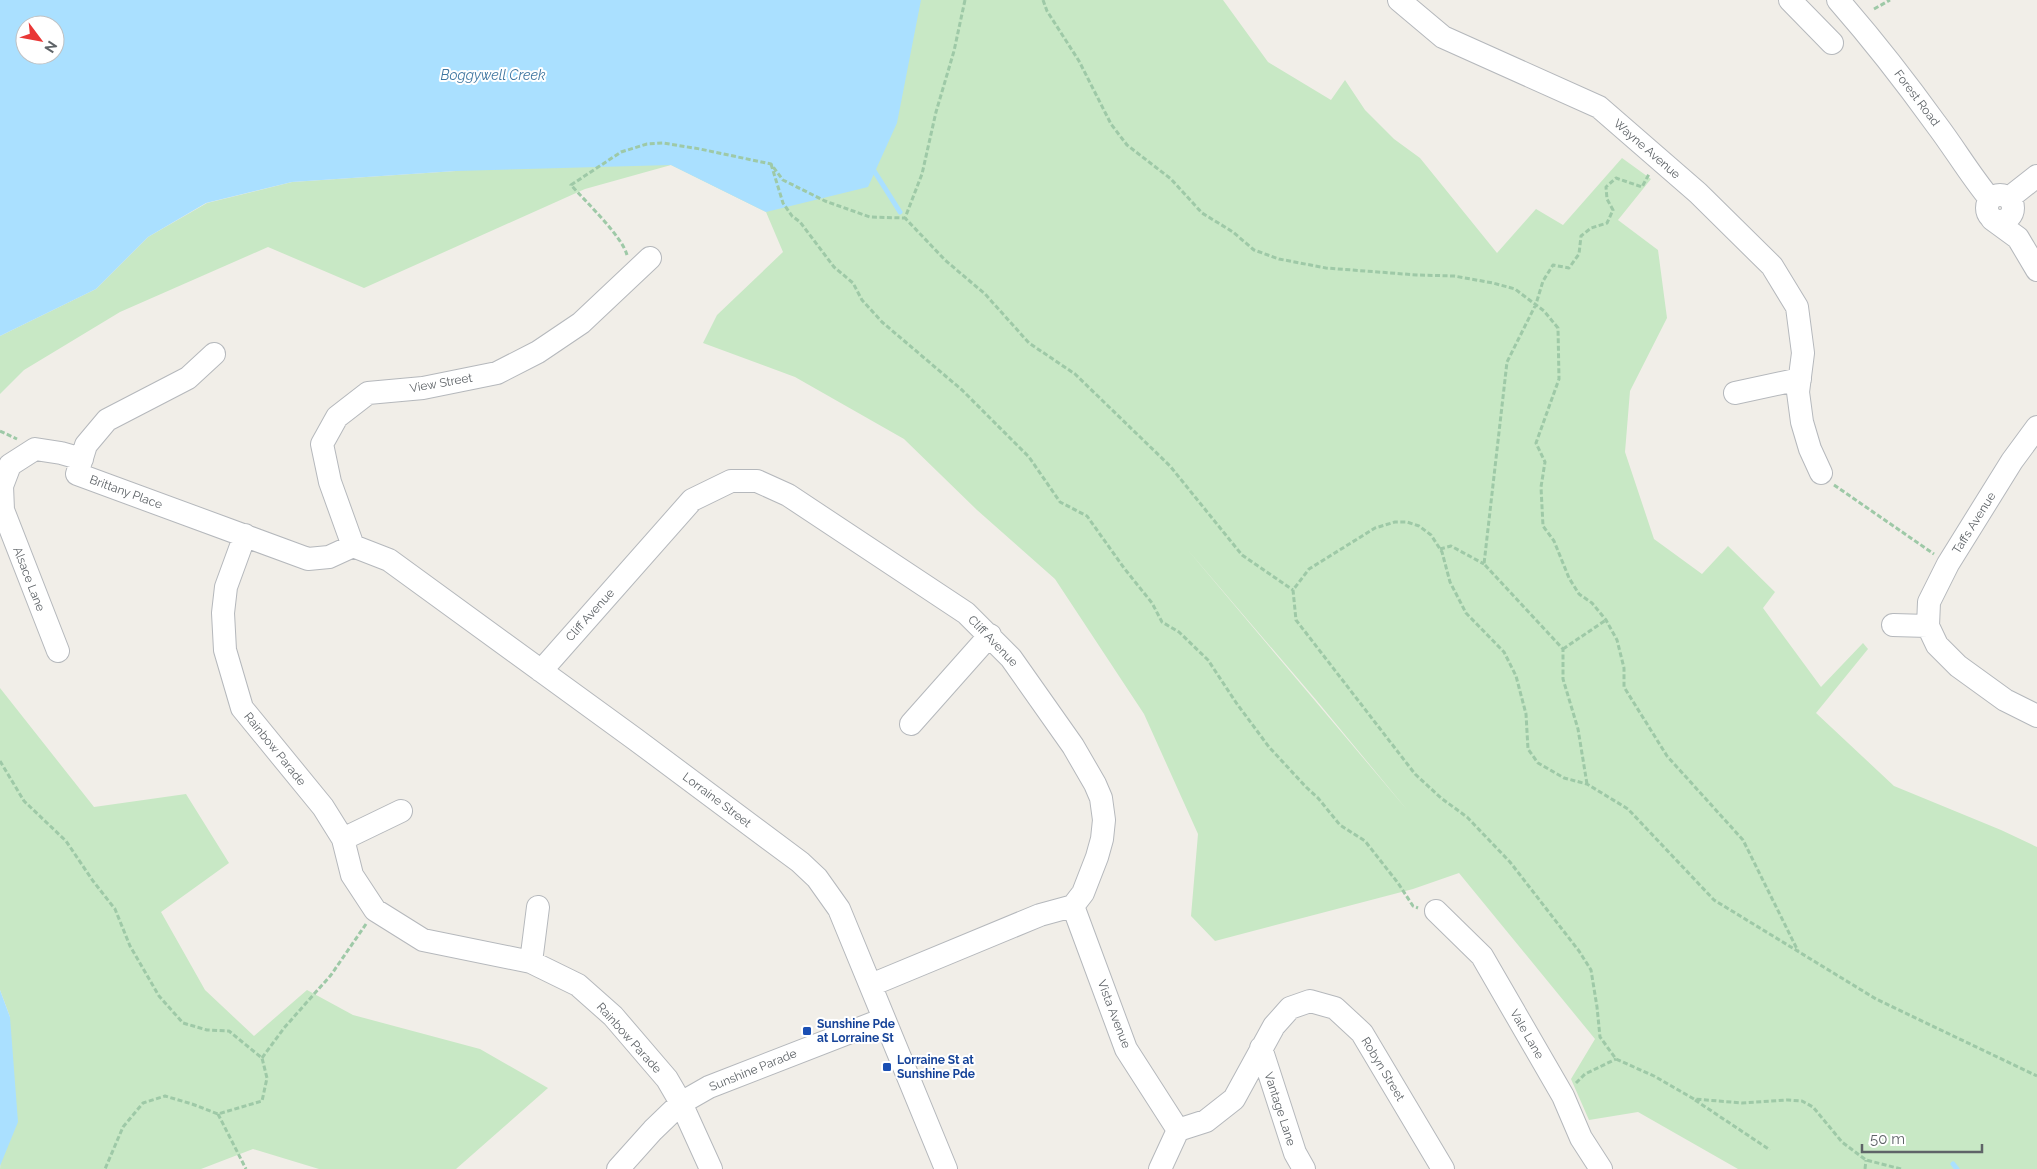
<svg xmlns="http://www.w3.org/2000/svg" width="2037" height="1169" font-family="Raleway,sans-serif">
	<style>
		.green { fill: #c8e8c5; fill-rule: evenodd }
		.water { fill: #aae0ff; fill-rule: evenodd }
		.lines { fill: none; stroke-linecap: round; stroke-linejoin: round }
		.stream { stroke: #aae0ff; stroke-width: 5 }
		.minor-casing { stroke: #b5b8bc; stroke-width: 24 }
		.path { stroke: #9ec9a7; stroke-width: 3; stroke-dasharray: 5 2.5; stroke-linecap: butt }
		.minor { stroke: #fff; stroke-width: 22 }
		.transit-dot { fill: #1a4fb4; stroke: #fff; stroke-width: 2 }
		.labels { text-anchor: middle; stroke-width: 4; stroke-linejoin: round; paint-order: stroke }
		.street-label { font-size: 12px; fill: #5f6468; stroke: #fff }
		.transit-label { font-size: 12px; font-weight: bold; fill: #164399; stroke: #fff; text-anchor: start }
		.water-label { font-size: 14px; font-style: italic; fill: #3f76a0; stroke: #fff }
	</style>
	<rect width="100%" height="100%" fill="#f1eee8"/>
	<path class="green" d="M 291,0 L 1223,0 L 1268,62 L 1331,100 L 1345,80 L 1365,110 L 1394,139 L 1420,158 L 1497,253 L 1536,209 L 1563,225 L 1622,158 L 1651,179 L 1618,220 L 1658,250 L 1667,318 L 1630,391 L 1625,452 L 1654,539 L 1702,574 L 1728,546 L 1775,592 L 1763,608 L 1821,687 L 1863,643 L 1868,649 L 1816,713 L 1894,786 L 2001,830 L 2037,847 L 2037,1169 L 1738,1169 L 1638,1112 L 1589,1120 L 1571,1079 L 1595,1039 L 1459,873 L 1413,889 L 1215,941 L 1191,916 L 1198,834 L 1144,714 L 1055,579 L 977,510 L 904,439 L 795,377 L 703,343 L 717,315 L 783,252 L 766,212 L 671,165 L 585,189 L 364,288 L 268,247 L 120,312 L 24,370 L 0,394 L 0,336 L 96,289 L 148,237 L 207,203 L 292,182 L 456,171 ZM 1187,549 L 1317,701 L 1408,811 Z
		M 0,688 L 94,807 L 186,794 L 229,863 L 161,912 L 205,990 L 254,1036 L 307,990 L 353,1015 L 480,1049 L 548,1088 L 456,1169 L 319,1169 L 253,1149 L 201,1169 L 0,1169 L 10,1017 L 0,990 Z"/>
	<path class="water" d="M 0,0 L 921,0 L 897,123 L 868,187 L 766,212 L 671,165 L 456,171 L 292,182 L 206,203 L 148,237 L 96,289 L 0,336 ZM 25,25 L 55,25 L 55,55 L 25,55 Z
		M 0,990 L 10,1017 L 18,1122 L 0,1166 Z"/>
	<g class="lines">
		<path class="stream" d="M 871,166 L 900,212
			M 1953,1164 L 1957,1169"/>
		<defs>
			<path id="minor" d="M 1399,0 L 1443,37 L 1599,107 L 1698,193 L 1772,266 L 1797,307 L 1803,353 L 1798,392 L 1802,422 L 1810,449 L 1821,473
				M 1790,0 L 1832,43
				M 1838,0 C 1873,40 1905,81 1936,124 C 1955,149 1970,175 1990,199
				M1987 208a13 13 0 1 1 26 0a13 13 0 1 1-26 0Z
				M 2009,198 L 2037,176
				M 1992,219 L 2018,238 L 2037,270
				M 214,354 L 188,378 L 107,420 L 86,445 L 77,474 L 308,559 L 329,557 L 353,546
				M 1735,393 L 1800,379
				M 2037,427 L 2012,461 L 1948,564 L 1929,602 L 1928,626 L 1937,645 L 1958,666 L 2005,700 L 2037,716
				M 245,535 L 226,587 L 223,613 L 225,650 L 242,708 L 323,807 L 343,839 L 352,875 L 375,910 L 423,940 L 531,962 L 578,985 L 613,1016 L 667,1079 L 681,1103 L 711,1169
				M 353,546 L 389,560 L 635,739 L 800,862 L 817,878 L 839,909 L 946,1169
				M 353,546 L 330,482 L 322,444 L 337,417 L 368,393 L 423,388 L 497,373 L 538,352 L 581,323 L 650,258
				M 1893,625 L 1928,626
				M 58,651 L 3,510 L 2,486 L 10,465 L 35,449 L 61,453 L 82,459
				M 541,671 L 692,500 L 731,481 L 757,481 L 788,495 L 966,613 L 1011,658 L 1073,746 L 1095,784 L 1101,798 L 1104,820 L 1102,839 L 1097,857 L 1083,893 L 1073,906 L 1040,915 L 871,985
				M 911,724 L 990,635
				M 343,839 L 401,811
				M 1073,906 L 1126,1049 L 1178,1130 L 1160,1169
				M 1436,911 L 1482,956 L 1563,1096 L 1581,1138 L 1601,1169
				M 531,962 L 538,907
				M 1261,1048 L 1295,1153 L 1304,1169
				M 1178,1130 L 1206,1121 L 1234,1099 L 1274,1026 L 1290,1008 L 1310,1001 L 1335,1008 L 1362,1033 L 1443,1169
				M 618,1169 L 653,1130 L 681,1103 L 709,1087 L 884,1019"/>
		</defs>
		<use href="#minor" class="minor-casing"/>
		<path class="path" d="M 965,0 L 954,51 L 936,112 L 922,174 L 905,218 L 945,260 L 985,294 L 1029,343 L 1075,374 L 1170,466 L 1242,555 L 1293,590
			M 1043,0 L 1047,11 L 1079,61 L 1111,124 L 1127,145 L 1171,179 L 1202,213 L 1233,232 L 1254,250 L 1279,259 L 1326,268 L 1417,275 L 1454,276 L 1493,283 L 1515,289 L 1544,311 L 1558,328 L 1559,379 L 1536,443 L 1545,462 L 1541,487 L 1543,526 L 1554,541 L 1569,578 L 1579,594 L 1592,603 L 1606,620 L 1617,640 L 1624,668 L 1624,687 L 1667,756 L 1743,840 L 1798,951
			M 1874,9 L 1890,0
			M 771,164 L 783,203 L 792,216 L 800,222 L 834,267 L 853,283 L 862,300 L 882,322 L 962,390 L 1029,457 L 1060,502 L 1087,516 L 1124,568 L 1152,603 L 1162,622 L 1179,632 L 1208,660 L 1237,704 L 1269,747 L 1306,787 L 1318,798 L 1340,825 L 1365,841 L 1398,883 L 1413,906 L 1418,908
			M 627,255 C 622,236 585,201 571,185 L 621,152 L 647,144 L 663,143 L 700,149 L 771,164 L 783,180 L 825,201 L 870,217 L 905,218
			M 0,431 L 17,439
			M 1834,485 L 1934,554
			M 1440,549 L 1451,546 L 1484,564
			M 1563,649 L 1606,620
			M 0,761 L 24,801 L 66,841 L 93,881 L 115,909 L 130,946 L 159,996 L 183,1023 L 207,1030 L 229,1031 L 262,1058 L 267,1078 L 262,1101 L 218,1114 L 192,1104 L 165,1096 L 143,1103 L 123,1127 L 105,1169
			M 1587,784 L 1578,729 L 1563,679 L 1563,649 L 1484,564 L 1507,362 L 1536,304 L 1543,281 L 1553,265 L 1569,268 L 1579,254 L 1581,236 L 1591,228 L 1607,223 L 1613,210 L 1607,199 L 1606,187 L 1616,178 L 1642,187 L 1649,174
			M 262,1058 L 284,1028 L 331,975 L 366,924
			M 1576,1083 L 1585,1074 L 1616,1059
			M 1695,1100 L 1770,1150
			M 218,1114 L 246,1169
			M 1865,1169 L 1866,1160
			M 1901,1169 L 1866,1160 L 1842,1142 L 1813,1107 L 1802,1101 L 1788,1100 L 1742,1103 L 1694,1099 L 1654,1076 L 1616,1059 L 1600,1037 L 1597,1007 L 1591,970 L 1579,951 L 1510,862 L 1467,817 L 1441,798 L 1415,774 L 1296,620 L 1293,590 L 1309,569 L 1375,528 L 1395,522 L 1407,522 L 1419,526 L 1431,535 L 1442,552 L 1450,582 L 1466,613 L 1504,652 L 1516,676 L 1526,714 L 1528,749 L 1538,763 L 1564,778 L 1587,784 L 1628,809 L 1714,900 L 1876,999 L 2037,1076"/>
		<use href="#minor" class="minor"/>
	</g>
	<g class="transit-dot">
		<rect x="802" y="1026" width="10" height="10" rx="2.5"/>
		<rect x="882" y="1062" width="10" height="10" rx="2.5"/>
	</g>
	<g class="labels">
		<g class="street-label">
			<text transform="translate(1917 98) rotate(53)" y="4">Forest Road</text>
			<text transform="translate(1647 149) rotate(41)" y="4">Wayne Avenue</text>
			<text transform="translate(441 383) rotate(-10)" y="4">View Street</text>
			<text transform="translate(126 492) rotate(20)" y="4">Brittany Place</text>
			<text transform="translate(1974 523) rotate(-58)" y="4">Taffs Avenue</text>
			<text transform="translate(29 579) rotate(69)" y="4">Alsace Lane</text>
			<text transform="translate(590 615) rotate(-48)" y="4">Cliff Avenue</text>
			<text transform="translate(993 641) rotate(46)" y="4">Cliff Avenue</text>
			<text transform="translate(275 749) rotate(51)" y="4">Rainbow Parade</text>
			<text transform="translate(717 800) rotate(37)" y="4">Lorraine Street</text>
			<text transform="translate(1114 1014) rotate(69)" y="4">Vista Avenue</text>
			<text transform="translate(1527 1034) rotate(60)" y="4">Vale Lane</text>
			<text transform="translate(629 1038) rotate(48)" y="4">Rainbow Parade</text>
			<text transform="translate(1383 1069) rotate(59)" y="4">Robyn Street</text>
			<text transform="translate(753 1070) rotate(-22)" y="4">Sunshine Parade</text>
			<text transform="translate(1280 1109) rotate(72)" y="4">Vantage Lane</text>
		</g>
		<g class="transit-label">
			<text x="817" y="1028">Sunshine Pde<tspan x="817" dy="14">at Lorraine St</tspan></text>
			<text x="897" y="1064">Lorraine St at<tspan x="897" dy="14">Sunshine Pde</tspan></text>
		</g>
		<g class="water-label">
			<text x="493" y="80">Boggywell Creek</text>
		</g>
	</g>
	<g transform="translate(40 40) rotate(122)"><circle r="24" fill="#ffffff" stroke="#bfc1c3"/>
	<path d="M0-4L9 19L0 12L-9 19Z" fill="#e93736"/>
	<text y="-8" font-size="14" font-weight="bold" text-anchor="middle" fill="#5f6468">N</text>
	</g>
	<path d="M1862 1144v8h120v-8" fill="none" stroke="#5f6468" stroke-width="2.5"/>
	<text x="1870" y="1144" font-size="15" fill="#5f6468" stroke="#ffffff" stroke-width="4" paint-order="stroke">50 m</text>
</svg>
